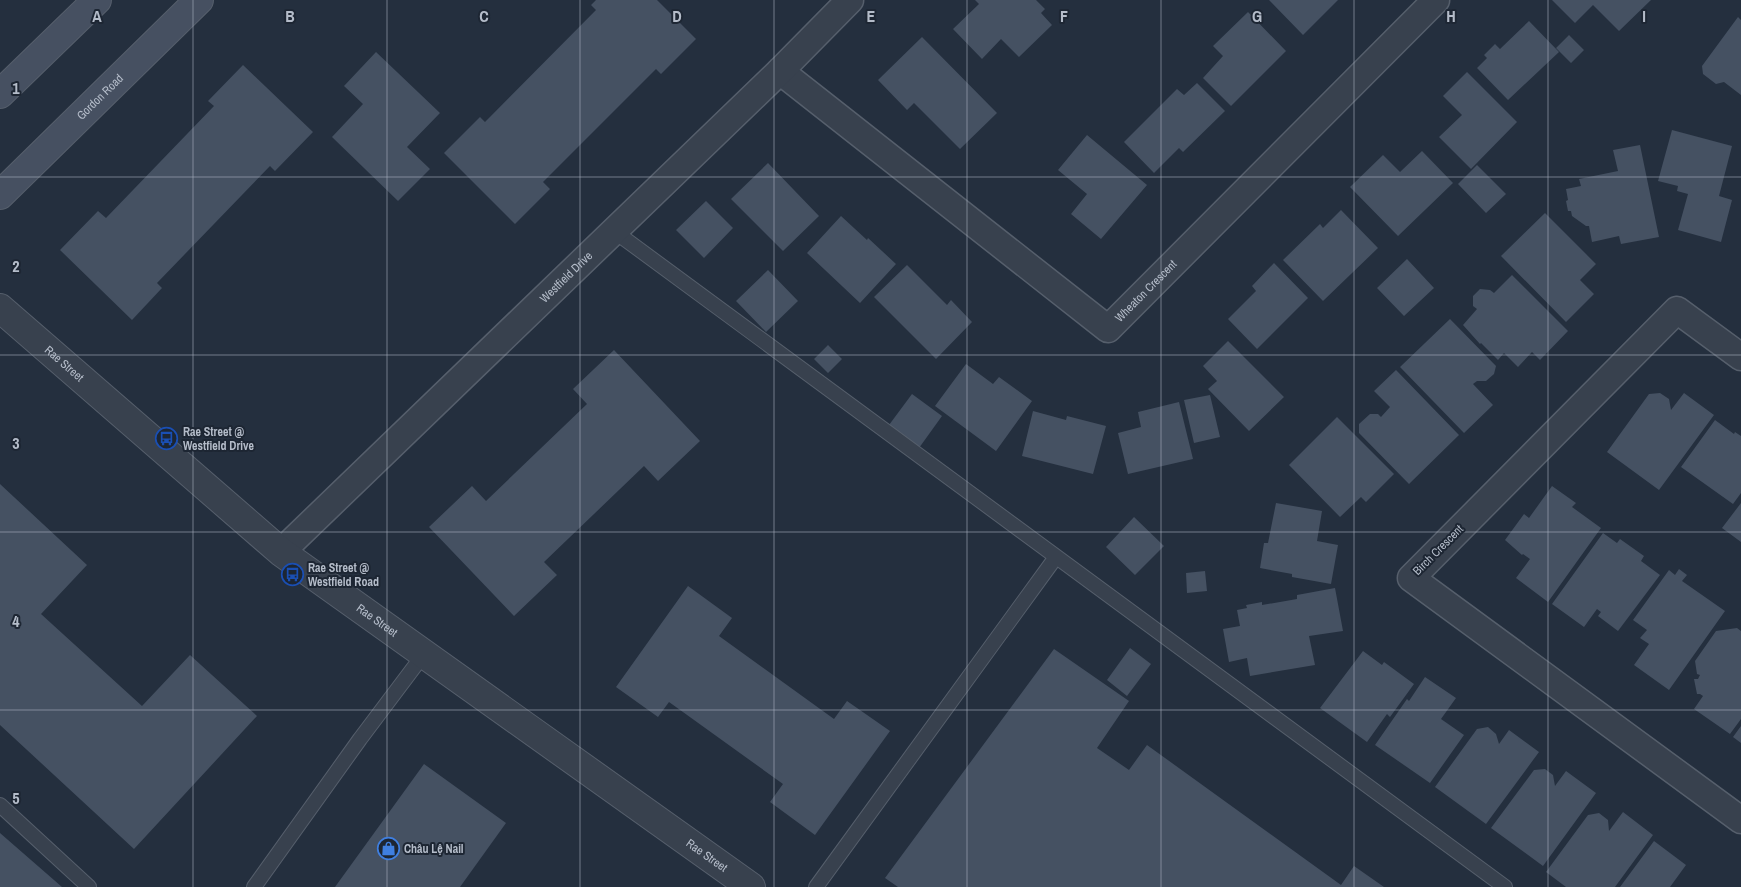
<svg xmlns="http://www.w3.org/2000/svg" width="1741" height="887" font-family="'Archivo Narrow',sans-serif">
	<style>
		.building { fill: #455162 }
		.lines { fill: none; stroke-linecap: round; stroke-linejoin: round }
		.service-casing { stroke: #565f6c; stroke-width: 16 }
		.minor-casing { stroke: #565f6c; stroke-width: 29 }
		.tertiary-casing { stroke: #565f6c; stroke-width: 30 }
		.secondary-casing { stroke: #565f6c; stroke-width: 30 }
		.service { stroke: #38414e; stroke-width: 14 }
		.minor { stroke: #38414e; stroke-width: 26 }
		.tertiary { stroke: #38414e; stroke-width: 28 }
		.secondary { stroke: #465061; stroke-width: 28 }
		.grid { fill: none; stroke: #b4bcc9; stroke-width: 1; stroke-opacity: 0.55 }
		.labels { text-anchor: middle; stroke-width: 4; stroke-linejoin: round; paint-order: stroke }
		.street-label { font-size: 12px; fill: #b4bcc9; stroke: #1d2633 }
		.poi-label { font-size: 12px; font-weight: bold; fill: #b4bcc9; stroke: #1d2633; text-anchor: start }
		.grid-label { font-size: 16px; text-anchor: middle; font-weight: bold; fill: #b4bcc9; stroke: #1d2633; stroke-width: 4; stroke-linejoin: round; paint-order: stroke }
	</style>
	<rect width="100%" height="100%" fill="#242f3e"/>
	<path class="building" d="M 596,0 L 657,0 L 696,39 L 661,74 L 656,69 L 543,182 L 550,189 L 515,224 L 444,153 L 480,117 L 485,122 L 596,10 L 591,5 Z
		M 975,0 L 1036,0 L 1045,9 L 1041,13 L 1052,25 L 1019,57 L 1001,39 L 982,59 L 953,29 L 979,4 Z
		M 1269,0 L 1338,0 L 1303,35 Z
		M 1552,0 L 1651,0 L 1619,31 L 1593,5 L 1575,23 Z
		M 1248,12 L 1286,51 L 1231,106 L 1203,78 L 1223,56 L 1213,46 Z
		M 1738,17 L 1741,20 L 1741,95 L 1724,82 L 1716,84 L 1703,74 L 1702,66 Z
		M 1529,21 L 1559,52 L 1508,100 L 1477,68 L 1487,58 L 1484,55 L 1495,44 L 1500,49 Z
		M 1569,35 L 1584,50 L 1571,63 L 1556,48 Z
		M 922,37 L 997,113 L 960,149 L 914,103 L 907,110 L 878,80 Z
		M 376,52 L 440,113 L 407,147 L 430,169 L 398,201 L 332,137 L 363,104 L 344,86 Z
		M 243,65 L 313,132 L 275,171 L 270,166 L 157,283 L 162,288 L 132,320 L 60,250 L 98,211 L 106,218 L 214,106 L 208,101 Z
		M 1467,72 L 1517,122 L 1471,169 L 1439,137 L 1462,115 L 1443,96 Z
		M 1197,83 L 1225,111 L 1183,152 L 1179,148 L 1154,173 L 1124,142 L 1177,89 L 1184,95 Z
		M 1672,130 L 1732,146 L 1719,196 L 1732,200 L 1721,242 L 1678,230 L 1688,194 L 1677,191 L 1678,186 L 1658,181 Z
		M 1087,135 L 1147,185 L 1101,239 L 1071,214 L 1087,194 L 1058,170 Z
		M 1640,145 L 1659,237 L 1621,244 L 1619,236 L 1592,242 L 1589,226 L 1586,226 L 1572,216 L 1571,211 L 1568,211 L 1566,201 L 1568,200 L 1566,189 L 1581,186 L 1579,179 L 1618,171 L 1613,150 Z
		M 1422,151 L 1453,183 L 1398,236 L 1350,187 L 1383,155 L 1400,172 Z
		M 768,163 L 819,216 L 783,251 L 731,199 Z
		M 1477,165 L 1506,194 L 1486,213 L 1458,184 Z
		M 706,201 L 733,228 L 704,258 L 676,230 Z
		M 1341,210 L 1378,248 L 1323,301 L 1283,260 L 1320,224 L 1323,228 Z
		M 1545,213 L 1596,264 L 1580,280 L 1594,294 L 1566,322 L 1501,256 Z
		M 841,216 L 867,240 L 868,238 L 896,264 L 860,303 L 807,253 Z
		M 1407,259 L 1434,288 L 1404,316 L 1377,288 Z
		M 1274,263 L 1308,298 L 1257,349 L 1228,319 L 1256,291 L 1252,286 Z
		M 907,265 L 947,305 L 951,300 L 972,322 L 936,359 L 874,297 Z
		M 768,270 L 798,301 L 766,332 L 736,301 Z
		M 1512,275 L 1568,331 L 1540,360 L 1532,352 L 1518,367 L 1504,353 L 1498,360 L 1481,343 L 1480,344 L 1463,325 L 1477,309 L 1473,306 L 1473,296 L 1480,289 L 1490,290 L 1494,293 Z
		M 1450,319 L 1496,366 L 1494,374 L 1486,381 L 1477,381 L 1473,384 L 1493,405 L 1464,433 L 1400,367 Z
		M 1228,341 L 1284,397 L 1249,431 L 1208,389 L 1217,381 L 1203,366 Z
		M 828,345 L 842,359 L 828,373 L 814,359 Z
		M 614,350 L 700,441 L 658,481 L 644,466 L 544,562 L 557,575 L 514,616 L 429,527 L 472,486 L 486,501 L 587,404 L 573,389 Z
		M 966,364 L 993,384 L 999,377 L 1032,401 L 996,451 L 935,406 Z
		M 1396,370 L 1459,435 L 1409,484 L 1359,433 L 1359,424 L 1370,414 L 1378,414 L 1381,417 L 1390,407 L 1374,391 Z
		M 1660,393 L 1669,399 L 1671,410 L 1684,393 L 1714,415 L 1659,490 L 1607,452 L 1649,394 Z
		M 912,394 L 942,416 L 919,448 L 889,425 Z
		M 1210,395 L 1220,437 L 1194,443 L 1184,400 Z
		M 1179,402 L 1193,459 L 1128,474 L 1118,433 L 1141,427 L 1138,412 Z
		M 1033,411 L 1066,420 L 1067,416 L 1106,426 L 1093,474 L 1022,456 Z
		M 1337,417 L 1394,474 L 1366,502 L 1361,497 L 1340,517 L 1289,465 Z
		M 1715,420 L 1734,434 L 1735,432 L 1741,436 L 1741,493 L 1733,504 L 1681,467 Z
		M 0,484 L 87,565 L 41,614 L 142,706 L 190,655 L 257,716 L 134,849 L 0,725 Z
		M 1552,486 L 1576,503 L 1572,507 L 1601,528 L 1548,602 L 1516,578 L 1530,559 L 1523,554 L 1522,555 L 1505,540 L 1524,514 L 1529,518 Z
		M 1276,503 L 1322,511 L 1317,541 L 1338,545 L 1331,584 L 1292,577 L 1292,574 L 1260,568 L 1264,543 L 1268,543 Z
		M 1741,503 L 1741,542 L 1722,528 Z
		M 1134,517 L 1164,546 L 1135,575 L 1106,547 Z
		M 1603,533 L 1617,543 L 1620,539 L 1644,556 L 1641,561 L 1660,575 L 1618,631 L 1598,616 L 1601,612 L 1597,609 L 1584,627 L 1552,604 Z
		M 1679,569 L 1687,575 L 1682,581 L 1725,611 L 1669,690 L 1634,665 L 1649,644 L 1640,638 L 1647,630 L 1633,620 L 1669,570 L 1675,575 Z
		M 1205,571 L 1207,591 L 1187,593 L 1186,573 Z
		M 688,586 L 732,618 L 719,636 L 834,719 L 847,701 L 890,731 L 815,835 L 770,802 L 783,784 L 669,702 L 658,717 L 616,687 Z
		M 1335,588 L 1343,631 L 1309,636 L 1315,665 L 1250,676 L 1247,658 L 1229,662 L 1223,629 L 1240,626 L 1237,610 L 1247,608 L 1246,605 L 1262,602 L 1262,605 L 1297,599 L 1297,595 Z
		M 1737,628 L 1741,631 L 1741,719 L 1730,734 L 1694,709 L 1703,696 L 1700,694 L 1697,694 L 1694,679 L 1698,679 L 1700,675 L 1697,674 L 1695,661 L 1716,631 Z
		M 1130,648 L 1151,664 L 1127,696 L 1107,680 Z
		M 1054,649 L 1129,701 L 1097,748 L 1129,770 L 1147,745 L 1341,885 L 1354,866 L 1384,887 L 898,887 L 885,878 Z
		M 1363,651 L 1382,665 L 1384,662 L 1414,684 L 1390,717 L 1387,714 L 1367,742 L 1320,708 Z
		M 1425,677 L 1456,698 L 1441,719 L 1464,735 L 1430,783 L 1375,745 L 1407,699 L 1409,701 Z
		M 1741,726 L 1741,743 L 1733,737 Z
		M 1488,727 L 1496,734 L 1499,744 L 1509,730 L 1539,752 L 1486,824 L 1435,787 L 1477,729 Z
		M 424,764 L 506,823 L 460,887 L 335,887 Z
		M 1545,769 L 1553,775 L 1555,786 L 1566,771 L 1596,793 L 1543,866 L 1491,828 L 1534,770 Z
		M 1623,812 L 1653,835 L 1615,887 L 1566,887 L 1546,872 L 1588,815 L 1599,813 L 1608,820 L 1609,831 Z
		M 0,833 L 62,887 L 0,887 Z
		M 1654,841 L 1686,865 L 1670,887 L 1620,887 Z"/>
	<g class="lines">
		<defs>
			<path id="service" d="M 614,231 L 1505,887
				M 0,805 L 89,887
				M 254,887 L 360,739 L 424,654
				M 816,887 L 1056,557"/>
			<g id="minor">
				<path id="s1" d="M 780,71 L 1108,329 L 1436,0"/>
				<path d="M 1741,357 L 1677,310 L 1411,578 L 1741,820"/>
				<path id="s2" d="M 281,552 L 780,71 L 850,0"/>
			</g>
			<g id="tertiary">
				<path id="s3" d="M 0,308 L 281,552 L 751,887"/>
			</g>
			<g id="secondary">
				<path d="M 0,94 L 97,0"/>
				<path id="s4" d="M 0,195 L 199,0"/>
			</g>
		</defs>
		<use href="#service" class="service-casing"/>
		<use href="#minor" class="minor-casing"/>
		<use href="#tertiary" class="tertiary-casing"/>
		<use href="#secondary" class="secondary-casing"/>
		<use href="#service" class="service"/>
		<use href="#minor" class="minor"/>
		<use href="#tertiary" class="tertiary"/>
		<use href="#secondary" class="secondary"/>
	</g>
	<path class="grid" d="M 193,0 L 193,887M 387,0 L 387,887M 580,0 L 580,887M 774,0 L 774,887M 967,0 L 967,887M 1161,0 L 1161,887M 1354,0 L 1354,887M 1548,0 L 1548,887M 0,177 L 1741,177M 0,355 L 1741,355M 0,532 L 1741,532M 0,710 L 1741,710"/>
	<defs>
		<symbol id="bus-ring" viewBox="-11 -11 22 22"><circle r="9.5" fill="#1d2633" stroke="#1a4fb4" stroke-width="1.5"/><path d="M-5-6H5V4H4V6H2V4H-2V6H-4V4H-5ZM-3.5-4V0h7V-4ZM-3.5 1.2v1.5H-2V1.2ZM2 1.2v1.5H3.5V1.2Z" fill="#1a4fb4"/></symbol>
		<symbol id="shop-ring" viewBox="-11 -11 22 22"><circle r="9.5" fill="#1d2633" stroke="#3f7fe0" stroke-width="1.5"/><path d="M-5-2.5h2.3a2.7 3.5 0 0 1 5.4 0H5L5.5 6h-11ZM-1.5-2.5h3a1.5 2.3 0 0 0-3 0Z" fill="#3f7fe0"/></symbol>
	</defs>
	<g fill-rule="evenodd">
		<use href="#bus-ring" x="154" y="426" width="25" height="25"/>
		<use href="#bus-ring" x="280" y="562" width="25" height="25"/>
		<use href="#shop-ring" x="376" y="836" width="25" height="25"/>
	</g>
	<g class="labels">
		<g class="street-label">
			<text dy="4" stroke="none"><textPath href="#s4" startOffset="140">Gordon Road</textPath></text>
			<text dy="4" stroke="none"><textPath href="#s2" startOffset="396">Westfield Drive</textPath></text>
			<text dy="4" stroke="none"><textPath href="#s1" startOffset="471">Wheaton Crescent</textPath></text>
			<text dy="4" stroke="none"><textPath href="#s3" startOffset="85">Rae Street</textPath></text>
			<text transform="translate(1438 550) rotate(-45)" y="4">Birch Crescent</text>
			<text dy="4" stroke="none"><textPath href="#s3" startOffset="490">Rae Street</textPath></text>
			<text dy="4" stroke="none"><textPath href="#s3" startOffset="895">Rae Street</textPath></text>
		</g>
		<g class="poi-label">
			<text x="183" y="436">Rae Street @<tspan x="183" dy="14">Westfield Drive</tspan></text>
			<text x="308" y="572">Rae Street @<tspan x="308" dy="14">Westfield Road</tspan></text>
			<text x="404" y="853">Châu Lệ Nail</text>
		</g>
	</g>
	<g class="grid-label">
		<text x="97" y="22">A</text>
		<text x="290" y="22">B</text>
		<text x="484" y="22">C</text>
		<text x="677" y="22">D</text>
		<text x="871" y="22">E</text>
		<text x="1064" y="22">F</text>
		<text x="1257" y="22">G</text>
		<text x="1451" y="22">H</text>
		<text x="1644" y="22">I</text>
		<text x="16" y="94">1</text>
		<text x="16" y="272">2</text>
		<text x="16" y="449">3</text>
		<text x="16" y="627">4</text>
		<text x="16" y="804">5</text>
	</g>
</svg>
